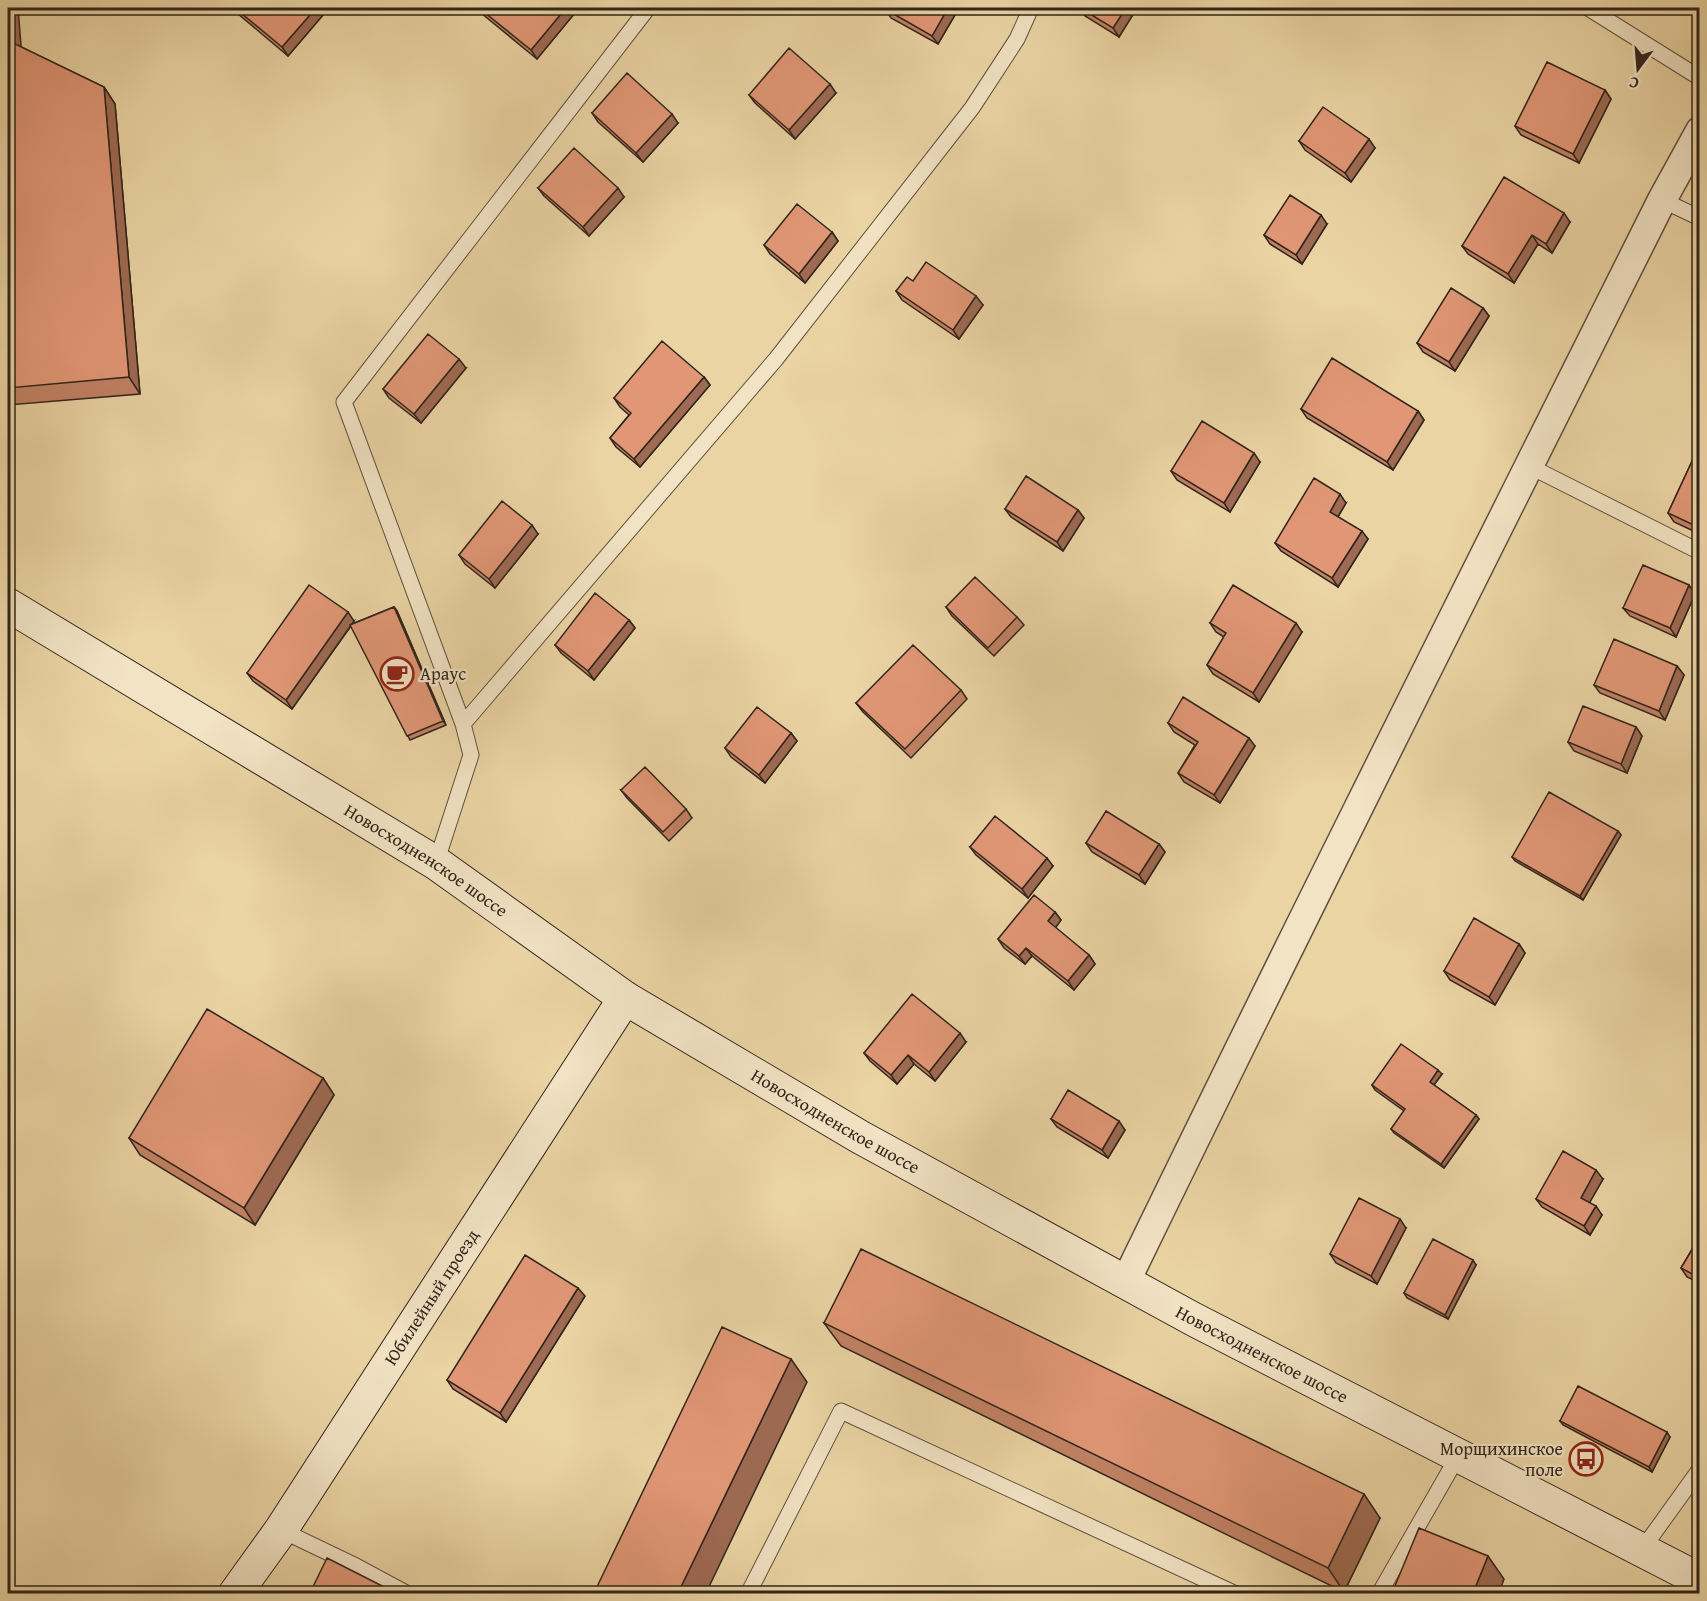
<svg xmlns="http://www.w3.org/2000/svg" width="1707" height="1601" font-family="'Gentium Book Plus',serif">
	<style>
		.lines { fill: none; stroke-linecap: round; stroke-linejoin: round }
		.lane-casing { stroke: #60513d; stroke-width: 17 }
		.street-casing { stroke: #60513d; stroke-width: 31 }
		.secondary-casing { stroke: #31251b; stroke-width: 35 }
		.lane { stroke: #f2e3c4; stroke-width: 15 }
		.street { stroke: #f2e3c4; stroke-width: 28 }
		.secondary { stroke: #f2e3c4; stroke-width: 33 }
		.wall { fill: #c28265; stroke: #31251b; stroke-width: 1.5 }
		.shaded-wall { fill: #9e6a53; stroke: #31251b; stroke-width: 1.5 }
		.building { fill: #e19776; stroke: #31251b; stroke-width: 1.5 }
		.labels { text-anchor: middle; stroke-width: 4.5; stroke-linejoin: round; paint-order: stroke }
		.poi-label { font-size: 18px; fill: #31251b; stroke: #f2e3c4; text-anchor: start }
		.street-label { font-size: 18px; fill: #31251b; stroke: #f2e3c4 }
	</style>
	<rect width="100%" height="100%" fill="#ebd4a4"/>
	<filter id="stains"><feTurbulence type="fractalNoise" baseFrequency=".00333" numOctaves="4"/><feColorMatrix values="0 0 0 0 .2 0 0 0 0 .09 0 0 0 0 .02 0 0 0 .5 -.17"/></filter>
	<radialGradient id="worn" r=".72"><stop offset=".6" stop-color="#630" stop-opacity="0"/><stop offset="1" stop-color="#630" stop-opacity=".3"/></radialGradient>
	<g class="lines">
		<defs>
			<path id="lane" d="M 1588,8 L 1700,78
				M 1662,200 L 1700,218
				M 1529,466 L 1700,552
				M 463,724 L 776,359 L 972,108 L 1017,39 L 1031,8
				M 436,863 L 471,755 L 463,724 L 344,402 L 648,8
				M 281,1530 L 356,1566 L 408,1594
				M 1641,1551 L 1700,1469
				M 748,1594 L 841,1411 L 1236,1594
				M 1379,1594 L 1458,1456"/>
			<path id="street" d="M 1125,1283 C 1301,920 1482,560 1662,200 L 1700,131"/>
			<g id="secondary">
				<path id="s1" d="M 8,605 L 436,863 L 625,998 L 860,1137 L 1193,1319 L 1700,1580"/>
				<path id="s2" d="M 235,1594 L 281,1530 L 625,998"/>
			</g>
		</defs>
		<use href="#lane" class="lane-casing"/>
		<use href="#street" class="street-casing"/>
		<use href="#secondary" class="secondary-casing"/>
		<use href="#lane" class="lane"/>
		<use href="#street" class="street"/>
		<use href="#secondary" class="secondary"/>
	</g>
	<path class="wall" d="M 8,8 L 21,47 L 104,87 L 115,104 L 140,394 L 8,405 Z
		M 231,8 L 329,8 L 288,56 Z
		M 477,8 L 579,8 L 537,59 L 481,13 Z
		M 959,8 L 938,44 L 891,18 L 885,9 Z
		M 1079,8 L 1137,8 L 1119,37 L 1085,16 Z
		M 1605,90 L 1611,99 L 1579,163 L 1521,135 L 1515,126 Z
		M 836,93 L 795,139 L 755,103 L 749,95 Z
		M 592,113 L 678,123 L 643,162 L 598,122 Z
		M 1299,141 L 1375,148 L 1351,182 L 1305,150 Z
		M 538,188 L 624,197 L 589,236 L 544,196 Z
		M 1570,222 L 1552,253 L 1538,244 L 1514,283 L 1468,254 L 1462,246 Z
		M 1327,224 L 1302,264 L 1270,244 L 1264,235 Z
		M 832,232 L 838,241 L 805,283 L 770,254 L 764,245 Z
		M 913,281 L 983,305 L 959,339 L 902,300 L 896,291 Z
		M 1483,308 L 1489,316 L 1455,371 L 1423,352 L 1417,343 Z
		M 466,368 L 421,423 L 389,398 L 383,389 Z
		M 704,377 L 710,385 L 640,467 L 616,447 L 610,438 L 629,415 L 620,407 L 614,398 Z
		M 1301,409 L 1418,411 L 1424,420 L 1393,470 L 1307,418 Z
		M 1700,444 L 1700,534 L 1674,522 L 1668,513 Z
		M 1260,462 L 1230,512 L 1177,480 L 1171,471 Z
		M 1346,503 L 1338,517 L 1368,539 L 1338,587 L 1281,551 L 1275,543 Z
		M 1005,509 L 1078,510 L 1084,518 L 1063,551 L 1011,517 Z
		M 538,534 L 495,588 L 465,564 L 459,555 Z
		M 1695,594 L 1676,637 L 1630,616 L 1623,608 Z
		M 394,607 L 397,611 L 446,725 L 410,740 L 351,626 L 292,709 L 253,681 L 247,673 L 354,621 L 352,624 Z
		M 946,607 L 1017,617 L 1024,625 L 994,656 L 952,616 Z
		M 629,620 L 635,628 L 594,680 L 561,653 L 555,645 Z
		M 1210,623 L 1302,632 L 1259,702 L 1213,674 L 1207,665 L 1224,637 L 1216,632 Z
		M 1677,666 L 1684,675 L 1665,720 L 1600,693 L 1594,685 Z
		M 961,690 L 967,699 L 911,758 L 863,712 L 856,703 Z
		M 1168,723 L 1255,746 L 1220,803 L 1184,782 L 1178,773 L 1195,745 L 1174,732 Z
		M 1636,727 L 1642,736 L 1627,773 L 1574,751 L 1568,742 Z
		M 791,733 L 797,741 L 765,783 L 731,757 L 725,748 Z
		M 621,790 L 686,809 L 692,818 L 669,841 L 627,798 Z
		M 1618,831 L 1621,835 L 1583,900 L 1515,861 L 1512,857 Z
		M 1086,843 L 1159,844 L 1165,852 L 1145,884 L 1092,852 Z
		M 970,847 L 1053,866 L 1028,898 L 976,855 Z
		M 1055,912 L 1061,920 L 1055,928 L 1089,955 L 1095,964 L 1074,990 L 1032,956 L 1025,964 L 1004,948 L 998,939 Z
		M 1519,944 L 1525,953 L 1495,1005 L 1450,980 L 1444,971 Z
		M 966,1042 L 935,1081 L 914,1064 L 897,1084 L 870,1061 L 864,1053 Z
		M 1442,1074 L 1434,1085 L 1476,1115 L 1479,1119 L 1444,1168 L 1394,1133 L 1391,1129 L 1404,1111 L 1375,1090 L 1372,1085 Z
		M 323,1078 L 334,1095 L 255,1225 L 140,1155 L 129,1138 Z
		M 1051,1119 L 1125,1130 L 1108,1158 L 1057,1127 Z
		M 1603,1179 L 1589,1203 L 1602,1215 L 1590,1235 L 1542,1207 L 1536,1199 Z
		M 1406,1228 L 1377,1284 L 1336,1263 L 1330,1254 Z
		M 1700,1236 L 1700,1283 L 1687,1277 L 1681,1268 Z
		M 1476,1265 L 1448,1319 L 1407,1298 L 1404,1293 Z
		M 585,1296 L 506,1422 L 453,1389 L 447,1380 Z
		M 824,1323 L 1380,1518 L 1344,1592 L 841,1346 Z
		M 1560,1421 L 1670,1437 L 1652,1472 L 1563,1425 Z"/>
	<path class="shaded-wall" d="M 8,8 L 18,8 L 22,58 L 11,42 Z
		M 316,8 L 329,8 L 288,56 L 282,47 Z
		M 566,8 L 579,8 L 537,59 L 531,50 Z
		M 948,8 L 959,8 L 938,44 L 932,36 Z
		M 1126,8 L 1137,8 L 1119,37 L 1113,28 Z
		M 830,84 L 836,93 L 795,139 L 789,130 Z
		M 104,87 L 115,104 L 140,394 L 129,377 Z
		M 1605,90 L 1611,99 L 1579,163 L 1573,154 Z
		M 672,114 L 678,123 L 643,162 L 636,153 Z
		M 1369,139 L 1375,148 L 1351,182 L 1345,173 Z
		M 618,188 L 624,197 L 589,236 L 583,227 Z
		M 1564,213 L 1570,222 L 1552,253 L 1546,244 Z
		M 1321,215 L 1327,224 L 1302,264 L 1296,255 Z
		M 832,232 L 838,241 L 805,283 L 799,274 Z
		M 1532,235 L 1538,244 L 1514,283 L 1508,274 Z
		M 976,296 L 983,305 L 959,339 L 953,330 Z
		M 1483,308 L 1489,316 L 1455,371 L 1449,362 Z
		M 459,359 L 466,368 L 421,423 L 414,414 Z
		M 704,377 L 710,385 L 640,467 L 634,459 Z
		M 1418,411 L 1424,420 L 1393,470 L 1387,462 Z
		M 1254,453 L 1260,462 L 1230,512 L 1224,503 Z
		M 1340,494 L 1346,503 L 1336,520 L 1330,512 Z
		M 1078,510 L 1084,518 L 1063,551 L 1057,542 Z
		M 532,525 L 538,534 L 495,588 L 489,579 Z
		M 1362,531 L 1368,539 L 1338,587 L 1332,578 Z
		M 1689,585 L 1695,594 L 1676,637 L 1670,628 Z
		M 394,607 L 397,611 L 446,725 L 443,721 Z
		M 348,612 L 354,621 L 292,709 L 286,700 Z
		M 629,620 L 635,628 L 594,680 L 588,671 Z
		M 1296,623 L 1302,632 L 1259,702 L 1253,693 Z
		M 1677,666 L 1684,675 L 1665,720 L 1659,711 Z
		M 1636,727 L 1642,736 L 1627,773 L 1621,764 Z
		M 791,733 L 797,741 L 765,783 L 759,775 Z
		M 1249,738 L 1255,746 L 1220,803 L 1214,795 Z
		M 1618,831 L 1621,835 L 1583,900 L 1580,896 Z
		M 1159,844 L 1165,852 L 1145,884 L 1139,875 Z
		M 1047,858 L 1053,866 L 1028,898 L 1022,889 Z
		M 1055,912 L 1061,920 L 1054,930 L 1048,921 Z
		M 1519,944 L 1525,953 L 1495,1005 L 1489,997 Z
		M 1026,948 L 1032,956 L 1025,964 L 1019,956 Z
		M 1089,955 L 1095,964 L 1074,990 L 1068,981 Z
		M 960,1033 L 966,1042 L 935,1081 L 929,1072 Z
		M 908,1055 L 914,1064 L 897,1084 L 891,1075 Z
		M 1438,1070 L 1442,1074 L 1433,1086 L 1430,1082 Z
		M 323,1078 L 334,1095 L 255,1225 L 244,1208 Z
		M 1476,1115 L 1479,1119 L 1444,1168 L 1441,1164 Z
		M 1119,1121 L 1125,1130 L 1108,1158 L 1102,1150 Z
		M 1596,1170 L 1603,1179 L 1587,1207 L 1581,1198 Z
		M 1596,1206 L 1602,1215 L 1590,1235 L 1584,1226 Z
		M 1400,1219 L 1406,1228 L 1377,1284 L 1371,1276 Z
		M 1473,1260 L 1476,1265 L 1448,1319 L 1445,1315 Z
		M 578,1288 L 585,1296 L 506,1422 L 500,1413 Z
		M 791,1359 L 807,1382 L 706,1593 L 678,1593 Z
		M 1667,1432 L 1670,1437 L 1652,1472 L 1649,1467 Z
		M 1364,1494 L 1380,1518 L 1344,1592 L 1328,1568 Z
		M 1488,1556 L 1504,1579 L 1499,1593 L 1473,1593 Z"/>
	<path class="building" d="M 8,8 L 11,42 L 104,87 L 129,377 L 8,388 Z
		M 235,8 L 316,8 L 282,47 Z
		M 479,8 L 566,8 L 531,50 Z
		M 886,8 L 948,8 L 932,36 L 885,9 Z
		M 1080,8 L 1126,8 L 1113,28 Z
		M 789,48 L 830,84 L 789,130 L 749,95 Z
		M 1547,62 L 1605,90 L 1573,154 L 1515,126 Z
		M 627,73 L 672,114 L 636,153 L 592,113 Z
		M 1323,107 L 1369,139 L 1345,173 L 1299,141 Z
		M 574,148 L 618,188 L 583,227 L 538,188 Z
		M 1504,177 L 1564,213 L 1546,244 L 1532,235 L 1508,274 L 1462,246 Z
		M 1290,195 L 1321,215 L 1296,255 L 1264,235 Z
		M 797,204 L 832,232 L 799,274 L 764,245 Z
		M 926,262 L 976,296 L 953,330 L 896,291 L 907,277 L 913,281 Z
		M 1451,288 L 1483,308 L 1449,362 L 1417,343 Z
		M 428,334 L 459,359 L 414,414 L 383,389 Z
		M 662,341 L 704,377 L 634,459 L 610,438 L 631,413 L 614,398 Z
		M 1332,358 L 1418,411 L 1387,462 L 1301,409 Z
		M 1202,421 L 1254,453 L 1224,503 L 1171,471 Z
		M 1700,444 L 1700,528 L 1668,513 Z
		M 1026,476 L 1078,510 L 1057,542 L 1005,509 Z
		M 1314,478 L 1340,494 L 1330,512 L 1362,531 L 1332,578 L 1275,543 Z
		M 502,501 L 532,525 L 489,579 L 459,555 Z
		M 1643,565 L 1689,585 L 1670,628 L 1623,608 Z
		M 975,577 L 1017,617 L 988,648 L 946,607 Z
		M 309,585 L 348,612 L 286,700 L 247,673 Z
		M 1233,585 L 1296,623 L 1253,693 L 1207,665 L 1226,633 L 1210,623 Z
		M 595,593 L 629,620 L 588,671 L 555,645 Z
		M 394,607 L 443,721 L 407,736 L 350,625 Z
		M 1614,639 L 1677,666 L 1659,711 L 1594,685 Z
		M 913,645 L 961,690 L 905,749 L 856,703 Z
		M 1183,697 L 1249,738 L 1214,795 L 1178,773 L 1198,742 L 1168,723 Z
		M 1583,706 L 1636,727 L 1621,764 L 1568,742 Z
		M 757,707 L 791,733 L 759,775 L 725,748 Z
		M 645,767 L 686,809 L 663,832 L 621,790 Z
		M 1549,792 L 1618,831 L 1580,896 L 1512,857 Z
		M 1106,811 L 1159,844 L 1139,875 L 1086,843 Z
		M 995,816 L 1047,858 L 1022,889 L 970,847 Z
		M 1034,895 L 1055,912 L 1048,921 L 1089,955 L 1068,981 L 1026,948 L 1019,956 L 998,939 Z
		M 1474,918 L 1519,944 L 1489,997 L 1444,971 Z
		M 912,994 L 960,1033 L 929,1072 L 908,1055 L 891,1075 L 864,1053 Z
		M 207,1009 L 323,1078 L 244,1208 L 129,1138 Z
		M 1401,1044 L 1438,1070 L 1430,1082 L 1476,1115 L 1441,1164 L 1391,1129 L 1405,1109 L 1372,1085 Z
		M 1068,1090 L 1119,1121 L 1102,1150 L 1051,1119 Z
		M 1563,1151 L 1596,1170 L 1581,1198 L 1596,1206 L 1584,1226 L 1536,1199 Z
		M 1359,1198 L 1400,1219 L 1371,1276 L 1330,1254 Z
		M 1700,1236 L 1700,1278 L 1681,1268 Z
		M 1433,1239 L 1473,1260 L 1445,1315 L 1404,1293 Z
		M 861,1249 L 1364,1494 L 1328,1568 L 824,1323 Z
		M 525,1255 L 578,1288 L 500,1413 L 447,1380 Z
		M 722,1327 L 791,1359 L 678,1593 L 594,1593 Z
		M 1578,1386 L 1667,1432 L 1649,1467 L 1560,1421 Z
		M 1419,1528 L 1488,1556 L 1473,1593 L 1392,1593 Z
		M 327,1558 L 396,1593 L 310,1593 Z"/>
	<defs>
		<symbol id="cafe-ring" viewBox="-11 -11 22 22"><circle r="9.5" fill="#f2e3c4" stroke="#8f2418" stroke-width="1.5"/><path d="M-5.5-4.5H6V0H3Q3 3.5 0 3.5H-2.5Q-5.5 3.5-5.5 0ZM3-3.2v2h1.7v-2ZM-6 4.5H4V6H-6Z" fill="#8f2418"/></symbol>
		<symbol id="bus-ring" viewBox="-11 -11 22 22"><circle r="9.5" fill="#f2e3c4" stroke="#8f2418" stroke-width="1.5"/><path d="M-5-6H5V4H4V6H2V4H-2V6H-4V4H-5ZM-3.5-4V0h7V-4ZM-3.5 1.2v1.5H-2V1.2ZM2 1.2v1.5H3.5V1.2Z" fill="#8f2418"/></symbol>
	</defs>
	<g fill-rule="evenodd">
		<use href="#cafe-ring" x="378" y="655" width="38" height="38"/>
		<use href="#bus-ring" x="1567" y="1440" width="38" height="38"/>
	</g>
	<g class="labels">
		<g class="poi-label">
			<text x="420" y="680">Араус</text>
			<text x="1563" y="1455" text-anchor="end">Морщихинское<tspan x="1563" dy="21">поле</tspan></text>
		</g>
		<g class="street-label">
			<text dy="6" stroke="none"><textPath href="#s1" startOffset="490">Новосходненское шоссе</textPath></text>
			<text dy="6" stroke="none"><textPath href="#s1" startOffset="976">Новосходненское шоссе</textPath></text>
			<text dy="6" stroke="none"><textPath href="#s2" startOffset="356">Юбилейный проезд</textPath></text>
			<text dy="6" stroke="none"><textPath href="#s1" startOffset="1462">Новосходненское шоссе</textPath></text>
		</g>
	</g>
	<rect width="1707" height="1601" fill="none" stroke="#ebd4a4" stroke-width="30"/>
	<rect x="9" y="9" width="1689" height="1583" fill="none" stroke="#31251b" stroke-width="3"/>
	<rect x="15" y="15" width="1677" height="1571" fill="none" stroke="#31251b" stroke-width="1.5"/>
	<g transform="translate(1638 69) rotate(196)" stroke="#f2e3c4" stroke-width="4.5" paint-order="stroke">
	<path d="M0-4.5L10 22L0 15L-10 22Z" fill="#31251b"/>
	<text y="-9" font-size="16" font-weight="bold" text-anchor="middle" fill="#31251b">С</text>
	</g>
	<rect width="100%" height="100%" filter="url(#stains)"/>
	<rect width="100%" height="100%" fill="url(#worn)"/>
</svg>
